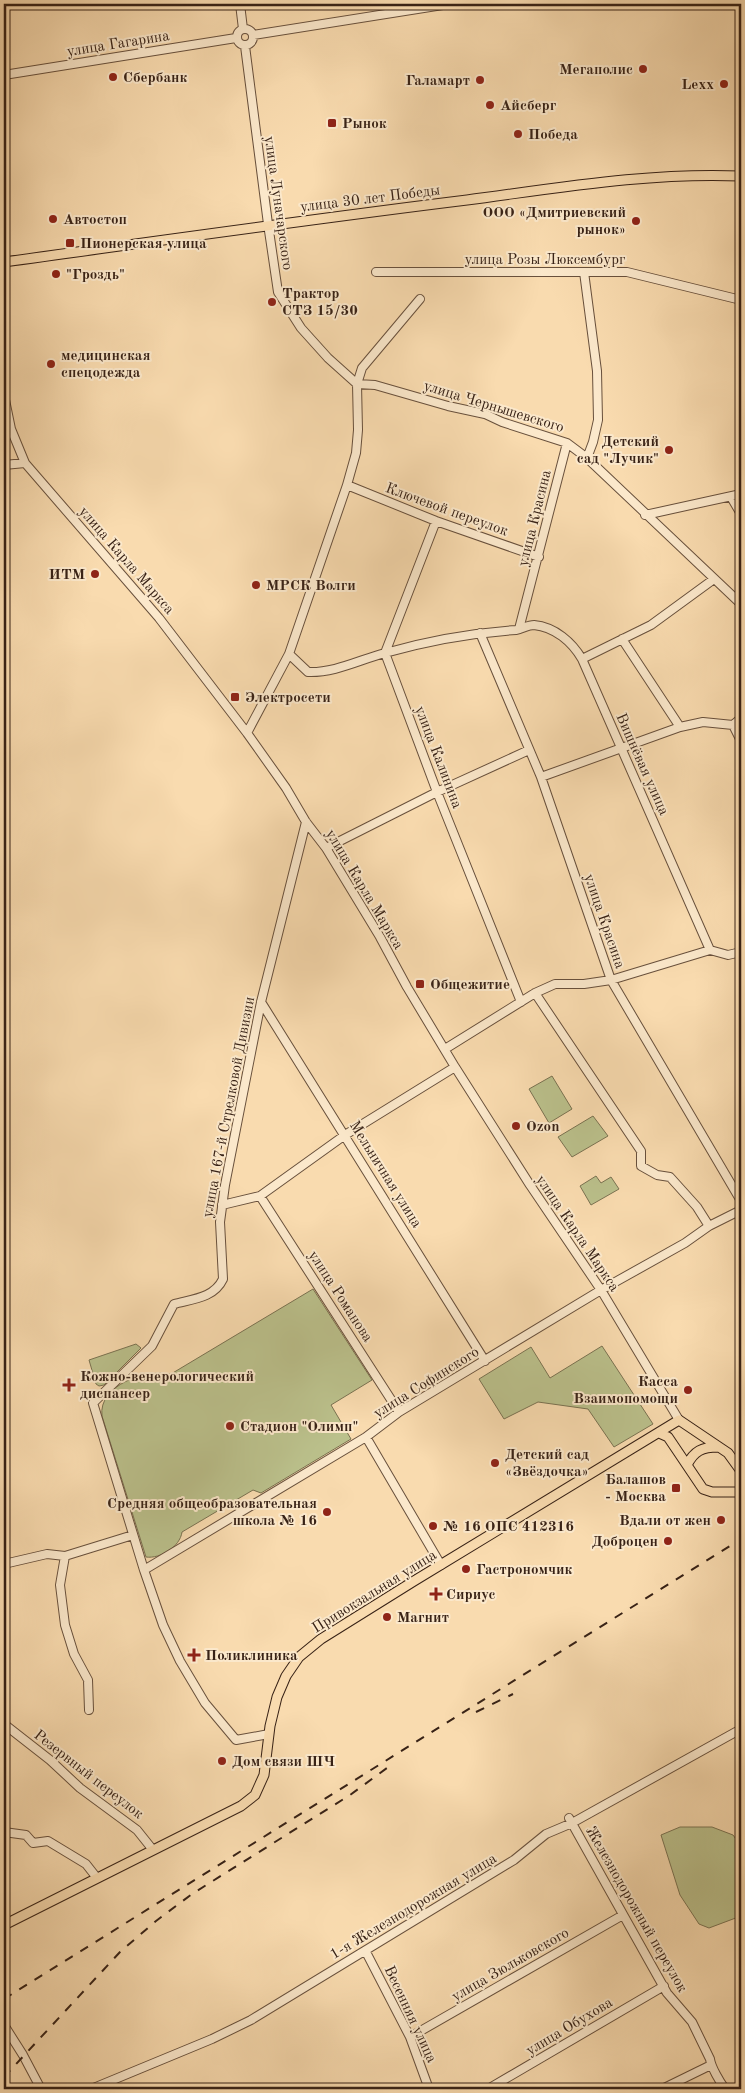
<svg xmlns="http://www.w3.org/2000/svg" width="745" height="2093" font-family="'Old Standard TT',serif">
	<style>
		.green { fill: #bbc18c; stroke: #7a7251 }
		.lines { fill: none; stroke-linecap: round; stroke-linejoin: round }
		.minor-casing { stroke: #68503c; stroke-width: 10 }
		.major-casing { stroke: #382216; stroke-width: 11 }
		.minor { stroke: #fbe8cb; stroke-width: 8 }
		.major { stroke: #f9dbaf; stroke-width: 9 }
		.rail { stroke: #382216; stroke-width: 2; stroke-dasharray: 9 9; stroke-linecap: butt }
		.poi-dot { fill: #8f2418; stroke: #fbe8cb; stroke-width: 2 }
		.labels { text-anchor: middle; stroke-width: 4; stroke-linejoin: round; paint-order: stroke }
		.street-label { font-size: 15px; fill: #382216; stroke: #fbe8cb }
		.poi-label { font-size: 15px; font-weight: bold; fill: #382216; stroke: #fbe8cb; text-anchor: start }
	</style>
	<rect width="100%" height="100%" fill="#f9dbaf"/>
	<filter id="stains"><feTurbulence type="fractalNoise" baseFrequency=".004" numOctaves="4"/><feColorMatrix values="0 0 0 0 .2 0 0 0 0 .09 0 0 0 0 .02 0 0 0 .5 -.17"/></filter>
	<radialGradient id="worn" r=".72"><stop offset=".6" stop-color="#630" stop-opacity="0"/><stop offset="1" stop-color="#630" stop-opacity=".3"/></radialGradient>
	<path class="green" d="M 552,1076 L 572,1109 L 549,1123 L 529,1089 Z
		M 593,1116 L 608,1136 L 572,1157 L 558,1137 Z
		M 596,1176 L 601,1183 L 611,1177 L 619,1189 L 591,1205 L 580,1186 Z
		M 313,1289 L 372,1380 L 331,1405 L 351,1439 L 261,1493 L 253,1490 L 182,1532 C 180,1547 160,1559 146,1557 L 102,1416 C 98,1385 146,1369 171,1374 Z
		M 136,1344 L 141,1348 L 104,1385 L 99,1386 L 96,1384 L 89,1360 Z
		M 602,1346 L 653,1424 L 614,1447 L 588,1409 L 538,1402 L 504,1419 L 479,1379 L 531,1347 L 550,1378 Z
		M 680,1827 L 712,1827 L 733,1835 L 741,1846 L 741,1916 L 709,1928 L 699,1924 L 680,1895 L 661,1835 Z"/>
	<g class="lines">
		<defs>
			<path id="minor" d="M 240,4 L 243,29
				M237 37a8 8 0 1 1 16 0a8 8 0 1 1-16 0Z
				M 253,35 L 449,4
				M 245,46 L 268,224 L 278,292 L 301,328 L 328,358 L 357,384
				M 4,75 L 236,38
				M 376,272 L 627,272 L 741,300
				M 584,272 L 597,371 L 598,420 L 593,442 L 587,458
				M 357,384 L 375,385 L 448,406 L 485,414 L 502,422 L 567,443 L 587,458 L 741,604
				M 4,395 L 11,429 L 25,463 L 159,618 L 247,733 L 286,788 L 306,822 L 326,848 L 380,937 L 407,987 L 455,1067 L 530,1185 L 601,1290 L 679,1420
				M 4,465 L 25,463
				M 347,485 L 436,521 L 539,557
				M 731,497 L 741,514
				M 645,515 L 741,494
				M 436,521 L 385,653 L 437,792 L 521,1002
				M 519,629 L 567,443
				M 480,633 L 541,777 L 611,980 L 741,1201
				M 622,639 L 680,727
				M 289,654 L 308,672 C 335,673 359,660 385,653 C 427,641 472,633 516,630 C 522,629 528,625 534,625 C 555,627 572,642 582,659 L 710,950
				M 582,659 L 651,625 L 714,579
				M 733,725 L 741,741
				M 247,733 L 289,654 L 347,485 L 356,453 L 358,430 L 357,384 L 362,368 L 420,299
				M 541,777 L 680,727 L 703,722 L 733,725 L 741,718
				M 326,848 L 437,792 L 529,750
				M 535,993 L 641,1151 L 641,1166 L 657,1175 L 670,1177 L 697,1207 L 709,1226
				M 261,1002 L 485,1361
				M 445,1049 L 535,993 L 555,984 L 584,984 L 611,980 L 710,950 L 728,955 L 741,952
				M 260,1196 L 399,1412
				M 222,1205 L 260,1196 L 345,1135 L 455,1067
				M 366,1437 L 441,1565
				M 65,1556 L 133,1535
				M 4,1564 L 47,1554 L 65,1556 L 60,1585 L 65,1625 L 74,1654 L 88,1680 L 89,1710
				M 144,1570 L 366,1437 L 399,1412 L 601,1290 L 685,1243 L 709,1226 L 741,1210
				M 4,1724 L 50,1760 L 80,1788 L 137,1830 L 153,1850
				M 269,1734 L 236,1740 L 205,1703 L 180,1661 L 163,1625 L 144,1570 L 93,1403 L 152,1346 L 174,1304 C 193,1299 214,1298 223,1279 L 220,1222 L 225,1185 L 261,1002 L 306,822
				M 569,1818 L 667,1993 L 692,2022 L 710,2059 C 711,2067 720,2082 725,2089
				M 4,1832 L 26,1835 L 33,1843 L 48,1841 L 86,1864 L 97,1878
				M 366,1952 L 410,2037 L 429,2089
				M 4,2025 L 23,2055 L 41,2089
				M 410,2037 L 623,1915
				M 91,2089 L 212,2039 L 251,2020 L 514,1860 L 546,1834 L 572,1823 L 741,1729
				M 488,2089 L 664,1986
				M 662,2089 L 711,2065"/>
			<path id="major" d="M 4,262 C 158,241 312,219 467,200 C 558,188 650,172 741,176
				M 659,1433 L 668,1437 L 703,1489 L 712,1492 L 741,1492
				M 687,1465 C 694,1451 702,1447 718,1447
				M 4,1925 L 241,1806 L 255,1795 L 264,1775 L 270,1726 L 277,1697 L 286,1676 L 299,1657 L 321,1639 L 414,1581 L 679,1420 L 728,1453 L 741,1471"/>
		</defs>
		<use href="#minor" class="minor-casing"/>
		<use href="#major" class="major-casing"/>
		<use href="#minor" class="minor"/>
		<use href="#major" class="major"/>
		<path class="rail" d="M 476,1712 L 513,1694
			M 4,1999 L 741,1539
			M 4,2077 L 120,1952 L 156,1921 L 192,1894 L 350,1795 L 387,1768"/>
	</g>
	<g class="poi-dot">
		<circle cx="643" cy="69" r="5"/>
		<circle cx="113" cy="77" r="5"/>
		<circle cx="480" cy="80" r="5"/>
		<circle cx="724" cy="84" r="5"/>
		<circle cx="490" cy="105" r="5"/>
		<rect x="327" y="118" width="10" height="10" rx="2.5"/>
		<circle cx="518" cy="134" r="5"/>
		<circle cx="53" cy="219" r="5"/>
		<circle cx="636" cy="221" r="5"/>
		<rect x="65" y="238" width="10" height="10" rx="2.5"/>
		<circle cx="56" cy="274" r="5"/>
		<circle cx="272" cy="302" r="5"/>
		<circle cx="51" cy="364" r="5"/>
		<circle cx="669" cy="450" r="5"/>
		<circle cx="95" cy="574" r="5"/>
		<circle cx="256" cy="585" r="5"/>
		<rect x="230" y="692" width="10" height="10" rx="2.5"/>
		<rect x="415" y="979" width="10" height="10" rx="2.5"/>
		<circle cx="516" cy="1126" r="5"/>
		<path d="M66.5 1377.5h5v5h5v5h-5v5h-5v-5h-5v-5h5z"/>
		<circle cx="688" cy="1390" r="5"/>
		<circle cx="230" cy="1426" r="5"/>
		<circle cx="495" cy="1463" r="5"/>
		<rect x="671" y="1483" width="10" height="10" rx="2.5"/>
		<circle cx="327" cy="1512" r="5"/>
		<circle cx="721" cy="1520" r="5"/>
		<circle cx="433" cy="1526" r="5"/>
		<circle cx="668" cy="1541" r="5"/>
		<circle cx="466" cy="1569" r="5"/>
		<path d="M433.5 1586.5h5v5h5v5h-5v5h-5v-5h-5v-5h5z"/>
		<circle cx="387" cy="1617" r="5"/>
		<path d="M191.5 1647.5h5v5h5v5h-5v5h-5v-5h-5v-5h5z"/>
		<circle cx="222" cy="1761" r="5"/>
	</g>
	<g class="labels">
		<g class="street-label">
			<text transform="translate(118 43) rotate(-9)" y="5">улица Гагарина</text>
			<text transform="translate(370 198) rotate(-7)" y="5">улица 30 лет Победы</text>
			<text transform="translate(279 203) rotate(82)" y="5">улица Луначарского</text>
			<text x="545" y="264">улица Розы Люксембург</text>
			<text transform="translate(494 406) rotate(17)" y="5">улица Чернышевского</text>
			<text transform="translate(447 509) rotate(20)" y="5">Ключевой переулок</text>
			<text transform="translate(534 518) rotate(-76)" y="5">улица Красина</text>
			<text transform="translate(127 560) rotate(49)" y="5">улица Карла Маркса</text>
			<text transform="translate(439 757) rotate(69)" y="5">улица Калинина</text>
			<text transform="translate(643 764) rotate(66)" y="5">Вишнёвая улица</text>
			<text transform="translate(365 889) rotate(59)" y="5">улица Карла Маркса</text>
			<text transform="translate(605 921) rotate(71)" y="5">улица Красина</text>
			<text transform="translate(228 1107) rotate(-79)" y="5">улица 167-й Стрелковой Дивизии</text>
			<text transform="translate(386 1174) rotate(58)" y="5">Мельничная улица</text>
			<text transform="translate(578 1233) rotate(56)" y="5">улица Карла Маркса</text>
			<text transform="translate(341 1296) rotate(57)" y="5">улица Романова</text>
			<text transform="translate(426 1382) rotate(-32)" y="5">улица Софинского</text>
			<text transform="translate(374 1591) rotate(-32)" y="5">Привокзальная улица</text>
			<text transform="translate(89 1774) rotate(38)" y="5">Резервный переулок</text>
			<text transform="translate(413 1906) rotate(-31)" y="5">1-я Железнодорожная улица</text>
			<text transform="translate(637 1909) rotate(60)" y="5">Железнодорожный переулок</text>
			<text transform="translate(510 1964) rotate(-30)" y="5">улица Зюльковского</text>
			<text transform="translate(411 2014) rotate(65)" y="5">Весенняя улица</text>
			<text transform="translate(569 2026) rotate(-31)" y="5">улица Обухова</text>
		</g>
		<g class="poi-label">
			<text x="633" y="74" text-anchor="end">Мегаполис</text>
			<text x="123" y="82">Сбербанк</text>
			<text x="470" y="85" text-anchor="end">Галамарт</text>
			<text x="714" y="89" text-anchor="end">Lexx</text>
			<text x="500" y="110">Айсберг</text>
			<text x="342" y="128">Рынок</text>
			<text x="528" y="139">Победа</text>
			<text x="626" y="217" text-anchor="end">ООО «Дмитриевский<tspan x="626" dy="17">рынок»</tspan></text>
			<text x="63" y="224">Автостоп</text>
			<text x="80" y="248">Пионерская улица</text>
			<text x="66" y="279">"Гроздь"</text>
			<text x="282" y="298">Трактор<tspan x="282" dy="17">СТЗ 15/30</tspan></text>
			<text x="61" y="360">медицинская<tspan x="61" dy="17">спецодежда</tspan></text>
			<text x="659" y="446" text-anchor="end">Детский<tspan x="659" dy="17">сад "Лучик"</tspan></text>
			<text x="85" y="579" text-anchor="end">ИТМ</text>
			<text x="266" y="590">МРСК Волги</text>
			<text x="245" y="702">Электросети</text>
			<text x="430" y="989">Общежитие</text>
			<text x="526" y="1131">Ozon</text>
			<text x="80" y="1381">Кожно-венерологический<tspan x="80" dy="17">диспансер</tspan></text>
			<text x="678" y="1386" text-anchor="end">Касса<tspan x="678" dy="17">Взаимопомощи</tspan></text>
			<text x="240" y="1431">Стадион "Олимп"</text>
			<text x="505" y="1459">Детский сад<tspan x="505" dy="17">«Звёздочка»</tspan></text>
			<text x="666" y="1484" text-anchor="end">Балашов<tspan x="666" dy="17">- Москва</tspan></text>
			<text x="317" y="1508" text-anchor="end">Средняя общеобразовательная<tspan x="317" dy="17">школа № 16</tspan></text>
			<text x="711" y="1525" text-anchor="end">Вдали от жен</text>
			<text x="443" y="1531">№ 16 ОПС 412316</text>
			<text x="658" y="1546" text-anchor="end">Доброцен</text>
			<text x="476" y="1574">Гастрономчик</text>
			<text x="446" y="1599">Сириус</text>
			<text x="397" y="1622">Магнит</text>
			<text x="205" y="1660">Поликлиника</text>
			<text x="232" y="1766">Дом связи ШЧ</text>
		</g>
	</g>
	<rect width="745" height="2093" fill="none" stroke="#f9dbaf" stroke-width="20"/>
	<rect x="5" y="5" width="735" height="2083" fill="none" stroke="#382216" stroke-width="2.5"/>
	<rect x="10" y="10" width="725" height="2073" fill="none" stroke="#382216"/>
	<rect width="100%" height="100%" filter="url(#stains)"/>
	<rect width="100%" height="100%" fill="url(#worn)"/>
</svg>
